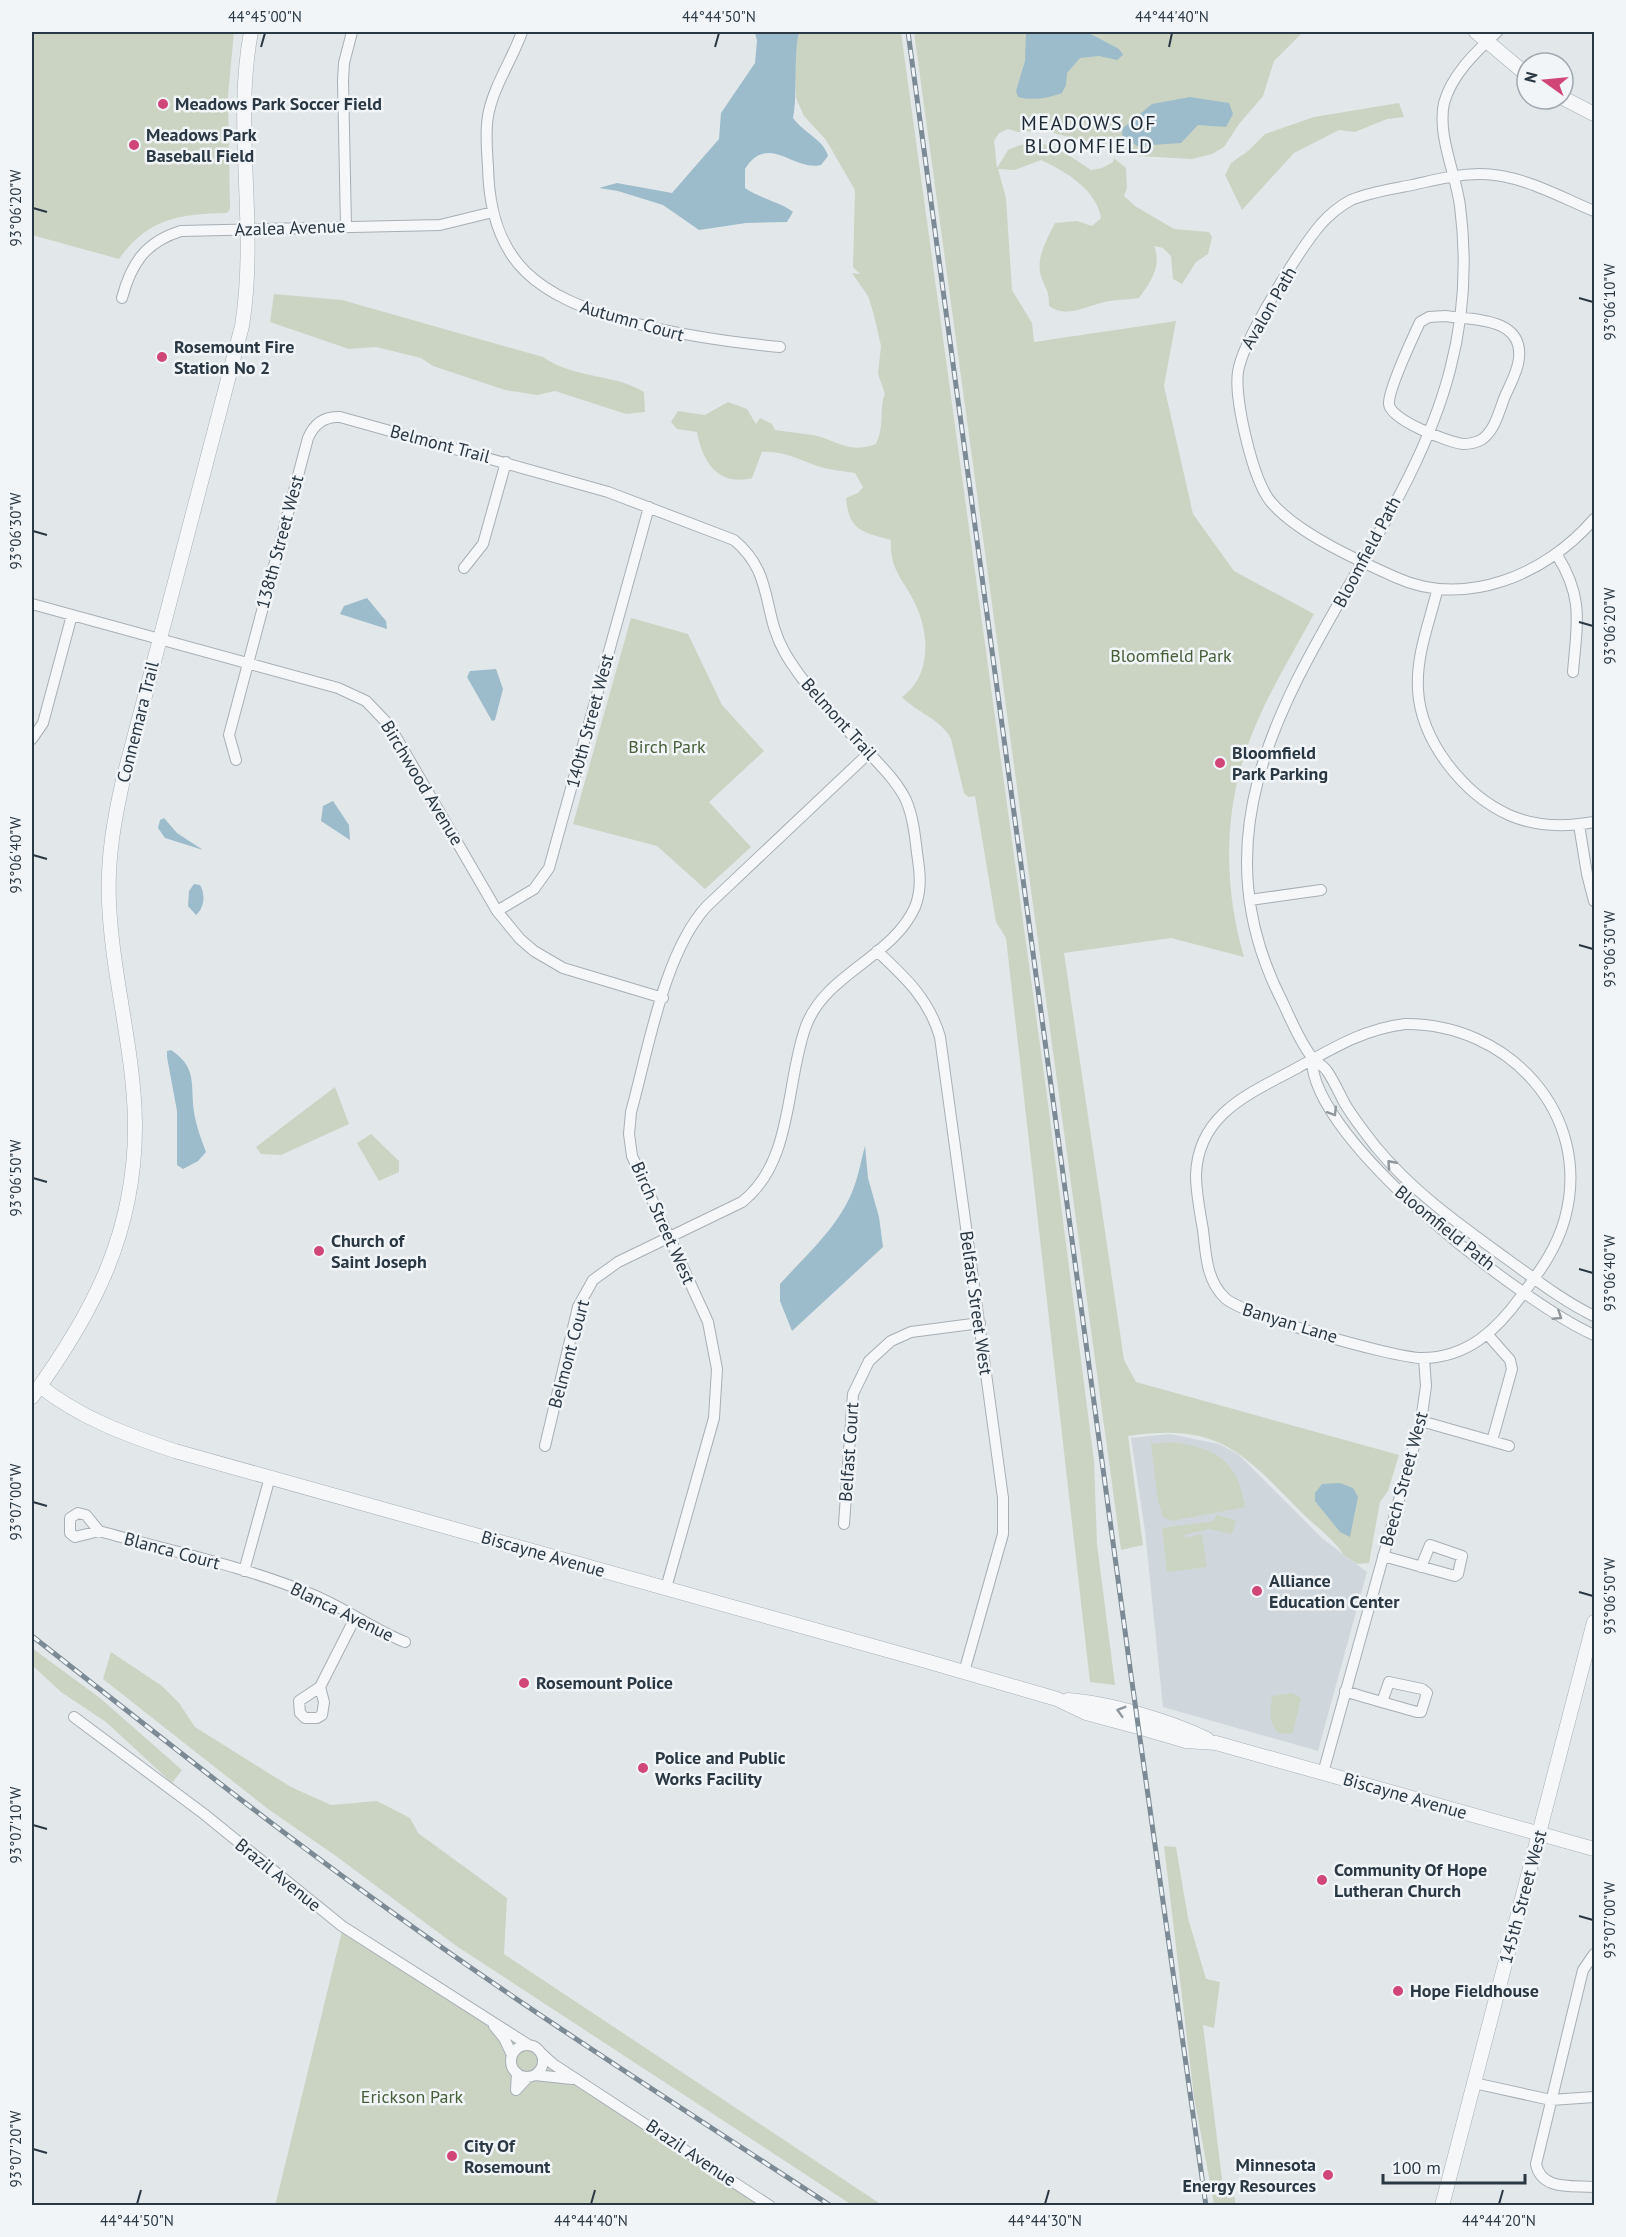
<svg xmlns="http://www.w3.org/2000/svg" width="1626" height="2237" font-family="'PT Sans',sans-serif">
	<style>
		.built { fill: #d0d7dc }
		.green { fill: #cbd4c3 }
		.water { fill: #9cbccb }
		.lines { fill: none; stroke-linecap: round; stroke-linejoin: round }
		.minor-casing { stroke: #a7afb5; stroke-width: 12 }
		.tertiary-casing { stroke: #a7afb5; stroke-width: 15 }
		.minor { stroke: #f5f7f9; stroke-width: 10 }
		.tertiary { stroke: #f5f7f9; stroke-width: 14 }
		.rail-casing { stroke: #7b8a94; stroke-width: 5 }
		.rail { stroke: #f1f5f8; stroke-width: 3; stroke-dasharray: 9; stroke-linecap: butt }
		.oneway { stroke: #90989e }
		.ticks { fill: none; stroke: #2a3843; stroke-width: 2 }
		.poi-dot { fill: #d04677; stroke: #f1f5f8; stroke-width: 2 }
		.labels { text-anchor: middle; stroke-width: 5; stroke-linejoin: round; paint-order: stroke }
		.poi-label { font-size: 18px; font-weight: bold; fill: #2a3843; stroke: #f1f5f8; text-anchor: start }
		.street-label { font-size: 18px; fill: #2a3843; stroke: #f1f5f8 }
		.park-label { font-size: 18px; fill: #465f37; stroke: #f1f5f8 }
		.neighbourhood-label { font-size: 20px; letter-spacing: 1.5px; fill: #1c2933; stroke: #f1f5f8 }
		.neatline { fill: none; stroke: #2a3843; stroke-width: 2 }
		.ticks-label { font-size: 15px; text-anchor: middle; fill: #2a3843 }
	</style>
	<rect width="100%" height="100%" fill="#e2e7ea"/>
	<path class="built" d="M 1170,1434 L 1219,1444 L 1238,1454 L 1323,1539 L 1367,1572 L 1318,1751 L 1163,1707 L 1145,1531 L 1131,1438 Z"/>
	<path class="green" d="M 32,32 L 234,32 L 228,95 L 230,209 L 227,213 C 180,214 148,218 119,259 L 32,235 Z
		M 800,32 L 901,32 L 1047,1096 L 1094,1461 L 1097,1544 L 1115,1685 L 1090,1682 L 1006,938 L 996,922 L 975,796 L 968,797 L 964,793 L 951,739 C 942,720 916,712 902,697 C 930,677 930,638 917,608 C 906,581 889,572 891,540 C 862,532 849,531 846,498 L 858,493 L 863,487 L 855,473 C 843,471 829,470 817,466 C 800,460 782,450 762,452 L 752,478 C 718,487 702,461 697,432 L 677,429 L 671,422 L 678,411 L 705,415 L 728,402 L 747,409 L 756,424 L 760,418 L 772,424 L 775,430 C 787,432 800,433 813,435 C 839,441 848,454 876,444 C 885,426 879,405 885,394 L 878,374 L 881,346 L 874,315 L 868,296 L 852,273 L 860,274 L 853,267 L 855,190 L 826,140 L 804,116 L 796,98 L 795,45 Z
		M 914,32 L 1303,32 L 1274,61 L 1263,96 L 1239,124 L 1224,147 L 1212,154 L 1192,159 L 1138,156 L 1047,131 L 1018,132 L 1008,129 L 999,133 L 994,141 L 997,168 L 1008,150 C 1042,133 1063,152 1091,170 L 1102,168 L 1113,162 L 1114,158 L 1126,168 L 1127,188 L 1124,196 L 1135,206 L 1174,229 L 1209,232 L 1212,237 L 1208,254 L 1196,262 L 1182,284 L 1173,279 L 1171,256 L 1163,248 L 1154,246 C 1162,266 1151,282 1139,298 C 1128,300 1116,299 1105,302 C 1085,306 1067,319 1049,306 C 1049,290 1047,292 1042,279 C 1034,261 1047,239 1055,223 L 1077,221 L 1092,226 L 1101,218 C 1097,190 1065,171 1041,160 L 1015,170 L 998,169 L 1006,198 L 1012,290 L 1032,323 L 1034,342 L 1176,321 L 1164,386 L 1193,514 L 1234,571 L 1314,614 C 1291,657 1264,699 1248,745 C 1223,814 1224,888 1244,957 L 1171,938 L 1064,953 L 1124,1360 L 1136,1382 L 1399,1455 L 1388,1491 L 1380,1502 L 1369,1563 L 1357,1564 L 1344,1555 C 1334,1539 1315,1526 1302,1513 C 1243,1453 1220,1422 1128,1436 L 1143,1545 L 1121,1550 Z
		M 1399,103 L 1404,117 L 1387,119 L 1355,132 L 1339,130 L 1294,153 L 1242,210 L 1225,175 L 1231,163 L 1248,151 L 1265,134 L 1314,117 Z
		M 274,294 L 342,300 L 543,357 C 574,379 613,373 644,392 L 645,412 L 626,414 L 555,391 L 537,395 L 505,390 L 433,366 L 421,358 L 376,347 L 349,349 L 270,322 Z
		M 631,618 L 688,634 L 722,705 L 764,751 L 709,802 L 751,847 L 705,889 L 657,846 L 573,824 Z
		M 335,1087 L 349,1124 L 281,1155 L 261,1154 L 256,1147 Z
		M 371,1134 L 399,1161 L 399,1172 L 379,1181 L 357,1143 Z
		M 1172,1442 C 1217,1448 1238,1461 1245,1507 L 1172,1521 L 1163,1517 L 1158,1501 L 1151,1444 Z
		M 1216,1515 L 1236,1520 L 1232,1534 L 1209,1529 L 1184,1535 L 1185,1538 L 1202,1534 L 1207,1567 L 1167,1572 L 1162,1528 L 1214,1521 Z
		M 32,1648 L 100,1698 L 182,1770 L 172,1783 L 106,1722 L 61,1692 L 32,1665 Z
		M 111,1652 L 162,1686 L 179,1703 L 195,1727 L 291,1787 L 331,1805 L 377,1801 L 410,1818 L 418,1833 L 507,1898 L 504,1954 L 882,2205 L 852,2205 L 455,1945 L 336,1856 L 268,1809 L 103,1679 Z
		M 1292,1693 L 1301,1698 L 1293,1733 L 1280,1734 C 1267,1723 1271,1711 1272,1696 Z
		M 1164,1846 L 1176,1847 L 1188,1918 L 1206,1979 L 1220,1982 L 1214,2028 L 1203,2025 L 1224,2195 L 1235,2197 L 1235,2205 L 1214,2205 L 1213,2199 L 1194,2097 Z
		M 344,1923 L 770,2205 L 275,2206 Z"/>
	<path class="water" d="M 755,32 L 800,32 C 793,41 798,98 793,118 C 804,133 824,140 828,156 L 821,165 C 794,172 768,132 745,169 L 745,188 C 759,198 783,203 793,212 L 787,222 L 746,223 L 699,230 L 663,205 L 618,191 L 599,188 L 617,183 L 672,193 L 719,139 L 721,113 L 755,63 L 757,41 Z
		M 1026,32 L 1087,32 L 1119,49 L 1123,55 L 1117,60 L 1099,56 L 1080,58 L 1067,73 L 1066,85 L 1062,93 C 1049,98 1031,101 1018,97 L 1016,91 L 1025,61 Z
		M 1190,97 L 1229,103 L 1233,114 L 1226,127 L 1198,125 L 1181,143 L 1137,146 L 1122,135 L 1123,128 L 1152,104 Z
		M 367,598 L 386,621 L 387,629 L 340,614 L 344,606 Z
		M 496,669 L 503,689 L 495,720 L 492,721 L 467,677 L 470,671 Z
		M 333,801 L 349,825 L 350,840 L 321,821 L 323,806 Z
		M 164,818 L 177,833 L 203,850 L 165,838 L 158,828 L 160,820 Z
		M 194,884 L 200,885 C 206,895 204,908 196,915 L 188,906 L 189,891 Z
		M 171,1050 C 198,1068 190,1084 194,1112 C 196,1125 201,1139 206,1152 L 198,1161 L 183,1169 L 177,1165 L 177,1111 L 167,1057 L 167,1051 Z
		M 865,1146 L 868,1178 L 879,1217 L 883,1247 L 792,1331 L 780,1301 L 780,1284 C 806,1255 840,1226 854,1187 C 859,1174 861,1160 865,1146 Z
		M 1340,1483 L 1353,1488 L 1358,1497 L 1350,1537 L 1340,1532 L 1315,1501 L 1315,1493 L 1322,1484 Z"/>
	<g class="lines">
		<defs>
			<path id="minor" d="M 522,32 C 512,60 493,87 488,116 C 485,133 487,150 488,167 C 490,265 540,297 627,321 C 678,335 727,342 780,347
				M 1497,32 C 1476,52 1452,74 1444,103 C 1437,136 1456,174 1460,206 C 1467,261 1464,317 1450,370 C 1394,587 1158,760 1283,1003 C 1291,1020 1299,1040 1311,1056 C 1315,1062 1323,1065 1327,1071 C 1334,1081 1339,1093 1345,1104 C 1354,1119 1365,1133 1376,1147 C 1413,1192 1460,1225 1507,1259 C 1535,1279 1563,1301 1594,1316
				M 1594,211 C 1558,196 1520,174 1480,174 C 1456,174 1435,180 1412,185 C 1392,189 1370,192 1351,200 C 1340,206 1329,215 1321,224 C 1300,249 1242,341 1238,372 C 1234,399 1253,481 1271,502 C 1297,533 1357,560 1395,577 C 1465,609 1546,575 1594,519
				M 346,226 L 343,81 L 344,63 L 352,32
				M 122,298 C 131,264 145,242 181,231 L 440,225 L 493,212
				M 1445,316 C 1472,320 1523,317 1519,358 C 1518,371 1510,385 1505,396 C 1499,411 1495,431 1481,440 C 1475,443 1469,444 1463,444 C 1448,442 1390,420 1389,404 C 1388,390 1413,337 1420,322 L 1429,317 Z
				M 1557,555 C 1584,598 1577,623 1573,672
				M 464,568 L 483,544 L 506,462
				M 1437,591 C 1429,624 1416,655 1418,690 C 1421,741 1463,794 1509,815 C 1536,827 1566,827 1594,822
				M 32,604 L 338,688 L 366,701 L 389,725 L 497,911 L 520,939 L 534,951 L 563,968 L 663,998
				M 32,739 L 43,723 L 72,615
				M 236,760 L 229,735 L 308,438 C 314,424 324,416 340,417 L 608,492 L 734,540 C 775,574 761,611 785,653 C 805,688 842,724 870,754 C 883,768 897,782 906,800 C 913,817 915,835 917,853 C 920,872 922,889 915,907 C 892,958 826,973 806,1026 C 785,1083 794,1161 742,1202 L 618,1262 L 593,1280 L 578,1307 L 545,1446
				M 1579,825 L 1587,874 L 1594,901
				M 1250,900 L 1321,890
				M 497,911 L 534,889 L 549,868 L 649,507
				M 877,951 C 905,977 929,999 940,1037 L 1003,1498 L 1003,1534 L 964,1672
				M 1405,1024 C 1508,1023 1593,1114 1565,1218 C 1557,1248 1540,1271 1522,1295 C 1497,1330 1467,1358 1422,1358 C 1394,1358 1243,1315 1225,1298 C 1206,1280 1206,1254 1203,1230 C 1200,1212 1196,1193 1196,1175 C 1198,1113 1251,1093 1297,1068 C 1333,1048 1364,1029 1405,1024 Z
				M 1312,1059 C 1311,1141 1523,1303 1594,1335
				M 1488,1335 L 1510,1360 L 1512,1369 L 1492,1441
				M 1421,1421 L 1509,1446
				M 844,1524 L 853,1394 L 869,1361 L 891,1341 L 911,1332 L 980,1323
				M 99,1531 L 75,1537 L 70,1533 L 70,1518 L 78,1513 L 86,1515 L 99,1531 C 170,1551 244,1566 311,1594 C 344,1607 372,1629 405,1642
				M 1383,1556 L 1455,1576 L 1458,1574 L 1462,1556 L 1430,1545 L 1421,1567
				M 244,1571 L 270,1477
				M 666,1588 L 714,1418 L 717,1369 L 708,1322 L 632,1156 L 629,1134 L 631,1112 C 648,1051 664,952 707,906 L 869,753
				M 320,1687 L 324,1702 L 322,1715 L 317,1718 L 305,1718 L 300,1713 L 299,1701 L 320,1687 L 355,1618
				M 1345,1691 C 1369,1699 1393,1705 1417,1712 L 1421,1712 L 1427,1693 L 1422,1689 L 1389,1682 L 1382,1702
				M 74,1717 L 204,1814 L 342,1926 L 527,2044
				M 1323,1773 L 1421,1421 L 1426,1386 L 1424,1358
				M 1594,1954 L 1583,1970 L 1536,2164 C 1541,2191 1573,2185 1594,2187
				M 494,2026 L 504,2038 L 512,2055
				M511 2061a16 16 0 1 1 32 0a16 16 0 1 1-32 0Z
				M 542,2054 L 553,2064 L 770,2206
				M 517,2073 L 516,2090 L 528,2077
				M 535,2075 L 572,2079
				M 1474,2083 L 1551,2100 L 1594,2097"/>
			<path id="tertiary" d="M 1476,32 L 1527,75
				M 1563,98 L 1594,114
				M 40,1386 C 80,1418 127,1435 175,1451 L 926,1661 L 1057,1699 L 1086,1713 L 1138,1727 L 1186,1741 L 1216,1743 L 1594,1849
				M 32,1397 C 94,1312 136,1231 135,1123 C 134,1049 112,976 109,902 C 107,860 114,820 123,780 L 242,326 C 258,227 233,126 251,32
				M 1068,1700 C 1109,1703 1170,1721 1207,1739
				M 1442,2206 L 1594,1622"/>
		</defs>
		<use href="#minor" class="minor-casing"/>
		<use href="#tertiary" class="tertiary-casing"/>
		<use href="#minor" class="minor"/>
		<use href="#tertiary" class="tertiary"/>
		<defs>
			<path id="rail" d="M 908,32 L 1131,1675 L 1206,2206
				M 32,1636 C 152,1730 271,1826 396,1915 C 538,2017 685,2110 831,2206"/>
		</defs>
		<use href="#rail" class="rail-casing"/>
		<use href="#rail" class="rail"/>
	</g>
	<defs><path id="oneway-chevron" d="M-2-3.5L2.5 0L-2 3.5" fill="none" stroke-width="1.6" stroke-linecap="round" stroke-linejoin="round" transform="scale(1.5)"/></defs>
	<g class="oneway">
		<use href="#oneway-chevron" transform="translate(1333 1112) rotate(58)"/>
		<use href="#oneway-chevron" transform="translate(1391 1164) rotate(-132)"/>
		<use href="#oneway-chevron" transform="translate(1558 1316) rotate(33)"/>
		<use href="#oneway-chevron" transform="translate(1121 1711) rotate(-164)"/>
	</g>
	<path class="ticks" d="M 261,47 L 265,33M 715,47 L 719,33M 1169,47 L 1172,33M 33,208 L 47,212M 1579,298 L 1593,302M 33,531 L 47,535M 1579,622 L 1593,626M 33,855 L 47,859M 1579,945 L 1593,949M 33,1178 L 47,1182M 1579,1269 L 1593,1273M 33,1502 L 47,1506M 1579,1592 L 1593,1596M 33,1825 L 47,1829M 1579,1916 L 1593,1920M 33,2149 L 47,2153M 137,2204 L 141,2190M 591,2204 L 595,2190M 1045,2204 L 1049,2190M 1499,2204 L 1503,2190"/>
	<g class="poi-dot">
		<circle cx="163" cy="104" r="6"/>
		<circle cx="134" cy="145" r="6"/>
		<circle cx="162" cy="357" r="6"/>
		<circle cx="1220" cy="763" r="6"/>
		<circle cx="319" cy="1251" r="6"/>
		<circle cx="1257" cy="1591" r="6"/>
		<circle cx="524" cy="1683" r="6"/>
		<circle cx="643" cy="1768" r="6"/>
		<circle cx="1322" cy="1880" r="6"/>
		<circle cx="1398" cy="1991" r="6"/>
		<circle cx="452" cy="2156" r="6"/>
		<circle cx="1328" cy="2175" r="6"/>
	</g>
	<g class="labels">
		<g class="poi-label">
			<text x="175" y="110">Meadows Park Soccer Field</text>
			<text x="146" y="141">Meadows Park<tspan x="146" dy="21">Baseball Field</tspan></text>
			<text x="174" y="353">Rosemount Fire<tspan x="174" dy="21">Station No 2</tspan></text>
			<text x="1232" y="759">Bloomfield<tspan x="1232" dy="21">Park Parking</tspan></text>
			<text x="331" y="1247">Church of<tspan x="331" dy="21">Saint Joseph</tspan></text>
			<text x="1269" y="1587">Alliance<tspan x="1269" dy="21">Education Center</tspan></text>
			<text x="536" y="1689">Rosemount Police</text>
			<text x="655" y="1764">Police and Public<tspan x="655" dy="21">Works Facility</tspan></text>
			<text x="1334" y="1876">Community Of Hope<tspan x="1334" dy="21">Lutheran Church</tspan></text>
			<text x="1410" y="1997">Hope Fieldhouse</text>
			<text x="464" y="2152">City Of<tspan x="464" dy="21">Rosemount</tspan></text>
			<text x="1316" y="2171" text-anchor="end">Minnesota<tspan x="1316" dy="21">Energy Resources</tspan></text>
		</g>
		<g class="street-label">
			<text transform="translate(290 228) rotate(-2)" y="6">Azalea Avenue</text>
			<text transform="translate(1269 308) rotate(-60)" y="6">Avalon Path</text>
			<text transform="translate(632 321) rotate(16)" y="6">Autumn Court</text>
			<text transform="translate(440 444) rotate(15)" y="6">Belmont Trail</text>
			<text transform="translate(280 542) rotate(-75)" y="6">138th Street West</text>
			<text transform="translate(1367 552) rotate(-62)" y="6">Bloomfield Path</text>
			<text transform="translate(839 719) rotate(48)" y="6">Belmont Trail</text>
			<text transform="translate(590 721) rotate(-75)" y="6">140th Street West</text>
			<text transform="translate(138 722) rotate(-76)" y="6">Connemara Trail</text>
			<text transform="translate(422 783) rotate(59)" y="6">Birchwood Avenue</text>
			<text transform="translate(663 1223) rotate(66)" y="6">Birch Street West</text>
			<text transform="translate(1445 1228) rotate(39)" y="6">Bloomfield Path</text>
			<text transform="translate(976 1303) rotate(82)" y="6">Belfast Street West</text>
			<text transform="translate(1290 1323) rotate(17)" y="6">Banyan Lane</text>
			<text transform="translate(569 1354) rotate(-75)" y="6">Belmont Court</text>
			<text transform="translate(849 1452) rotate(-86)" y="6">Belfast Court</text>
			<text transform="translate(1404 1479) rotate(-75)" y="6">Beech Street West</text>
			<text transform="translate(172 1551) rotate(15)" y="6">Blanca Court</text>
			<text transform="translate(543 1554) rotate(16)" y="6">Biscayne Avenue</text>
			<text transform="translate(342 1612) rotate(26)" y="6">Blanca Avenue</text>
			<text transform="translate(1405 1796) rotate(16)" y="6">Biscayne Avenue</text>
			<text transform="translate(278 1875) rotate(39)" y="6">Brazil Avenue</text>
			<text transform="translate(1523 1897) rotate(-75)" y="6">145th Street West</text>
			<text transform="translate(691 2153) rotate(34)" y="6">Brazil Avenue</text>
		</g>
		<g class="park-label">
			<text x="1171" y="662">Bloomfield Park</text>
			<text x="667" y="753">Birch Park</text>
			<text x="412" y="2103">Erickson Park</text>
		</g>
		<g class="neighbourhood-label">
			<text x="1089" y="130">MEADOWS OF<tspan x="1089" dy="23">BLOOMFIELD</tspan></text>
		</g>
	</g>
	<rect width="1626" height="2237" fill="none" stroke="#f1f5f8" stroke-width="66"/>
	<g transform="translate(1545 81) rotate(285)"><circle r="28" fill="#f1f5f8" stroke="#a1a9b0" stroke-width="1.5"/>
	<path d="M0-4.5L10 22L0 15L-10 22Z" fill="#d04677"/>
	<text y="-9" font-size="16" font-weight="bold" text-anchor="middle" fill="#2a3843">N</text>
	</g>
	<path d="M1383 2174v9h142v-9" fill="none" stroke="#2a3843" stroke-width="3"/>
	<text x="1392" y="2174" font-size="18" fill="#2a3843" stroke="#f1f5f8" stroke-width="4.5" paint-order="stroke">100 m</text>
	<rect x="33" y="33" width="1560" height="2171" class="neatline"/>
	<g class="ticks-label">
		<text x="265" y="22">44°45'00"N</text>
		<text x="719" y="22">44°44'50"N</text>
		<text x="1172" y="22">44°44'40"N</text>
		<text transform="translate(16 208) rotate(-90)" y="5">93°06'20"W</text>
		<text transform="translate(1610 302) rotate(-90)" y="5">93°06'10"W</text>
		<text transform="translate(16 531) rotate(-90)" y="5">93°06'30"W</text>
		<text transform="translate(1610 626) rotate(-90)" y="5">93°06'20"W</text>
		<text transform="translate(16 855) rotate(-90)" y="5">93°06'40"W</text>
		<text transform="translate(1610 949) rotate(-90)" y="5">93°06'30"W</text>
		<text transform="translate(16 1178) rotate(-90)" y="5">93°06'50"W</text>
		<text transform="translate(1610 1273) rotate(-90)" y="5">93°06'40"W</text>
		<text transform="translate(16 1502) rotate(-90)" y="5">93°07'00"W</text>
		<text transform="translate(1610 1596) rotate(-90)" y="5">93°06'50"W</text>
		<text transform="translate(16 1825) rotate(-90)" y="5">93°07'10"W</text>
		<text transform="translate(1610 1920) rotate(-90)" y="5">93°07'00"W</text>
		<text transform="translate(16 2149) rotate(-90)" y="5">93°07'20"W</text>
		<text x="137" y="2226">44°44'50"N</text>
		<text x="591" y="2226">44°44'40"N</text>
		<text x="1045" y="2226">44°44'30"N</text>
		<text x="1499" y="2226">44°44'20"N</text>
	</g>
</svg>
